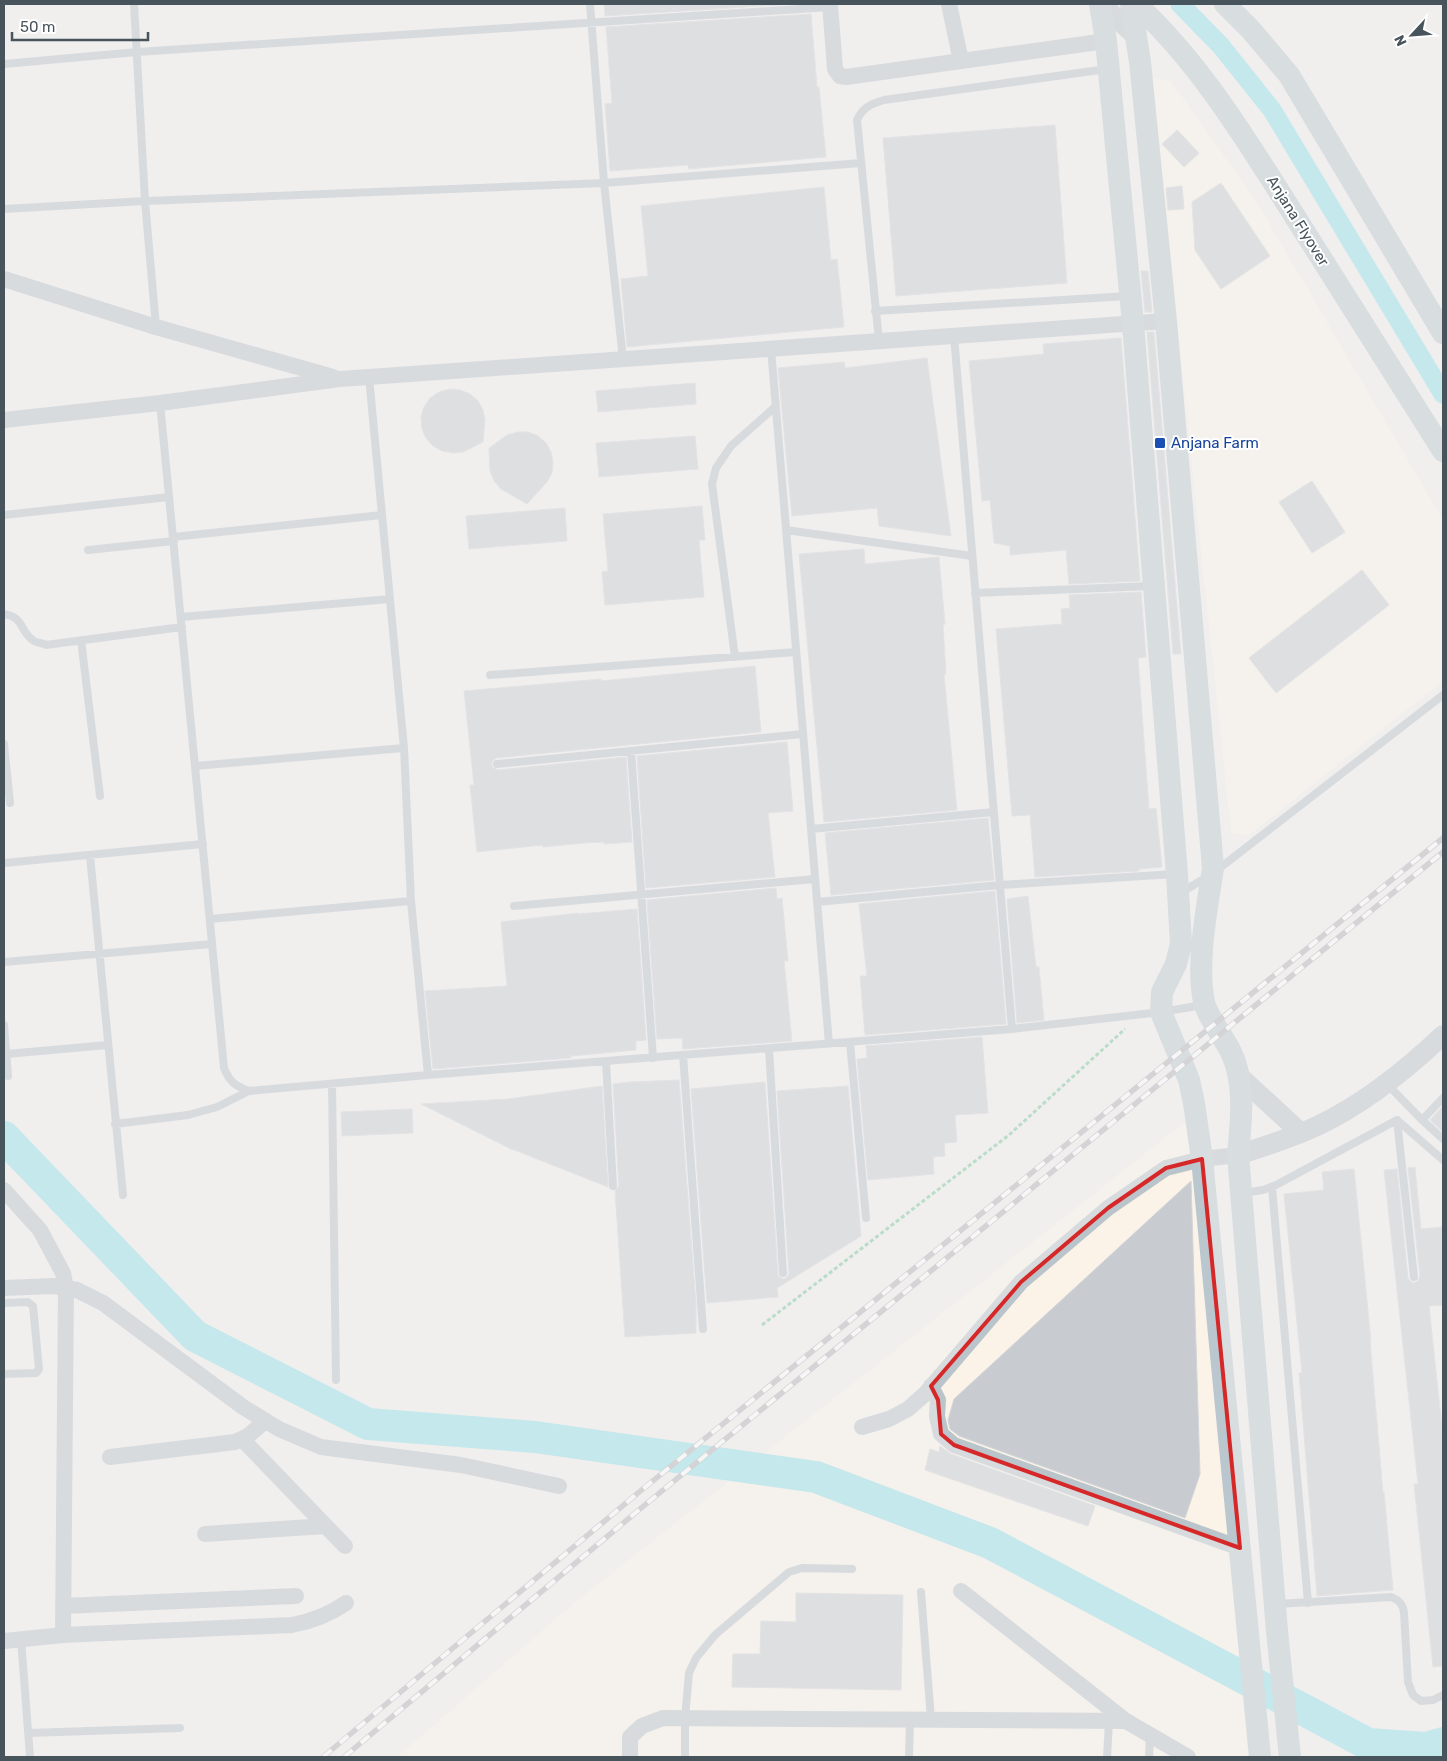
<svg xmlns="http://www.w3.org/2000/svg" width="1447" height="1761" font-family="Rubik,sans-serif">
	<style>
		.commercial { fill: #fbf3e8 }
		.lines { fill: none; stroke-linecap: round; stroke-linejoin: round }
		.canal { stroke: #8edfe7; stroke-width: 19 }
		.river { stroke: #8edfe7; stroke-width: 32 }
		.building { fill: #c8ccd1; stroke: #d2d5d9 }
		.path { stroke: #78c897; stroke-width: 3; stroke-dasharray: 4 2.5; stroke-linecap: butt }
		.service { stroke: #bac4cb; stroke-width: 8 }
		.minor { stroke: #bac4cb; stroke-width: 16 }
		.tertiary { stroke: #bac4cb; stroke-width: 20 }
		.secondary { stroke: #bbc7cf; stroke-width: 22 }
		.rail-casing { stroke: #b1b4b8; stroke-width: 5.5 }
		.rail { stroke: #fff; stroke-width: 4; stroke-dasharray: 11; stroke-linecap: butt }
		.marked { fill: none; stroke: #d62828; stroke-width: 4; stroke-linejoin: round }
		.transit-dot { fill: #1a4fb4; stroke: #fff; stroke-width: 2 }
		.labels { text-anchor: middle; stroke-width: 4; stroke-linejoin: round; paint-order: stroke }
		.street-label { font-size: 15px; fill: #47545b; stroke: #fff }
		.transit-label { font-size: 15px; fill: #164399; stroke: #fff; text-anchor: start }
	</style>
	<rect width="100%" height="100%" fill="#f1eeee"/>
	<path class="commercial" d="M 1151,78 L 1171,81 L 1256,201 L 1443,520 L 1443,681 L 1248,836 L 1231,832 Z
		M 1189,1119 L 1251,1757 L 397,1757 L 574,1603 Z"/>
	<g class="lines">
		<path class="canal" d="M 1180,4 L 1221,46 L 1272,110 L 1443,394"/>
		<path class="river" d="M 4,1137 L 195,1336 L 368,1424 L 535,1437 L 816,1477 L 990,1543 L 1368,1744 L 1426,1748 L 1443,1743"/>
	</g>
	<path class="building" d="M 604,4 L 793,4 L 605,16 Z
		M 811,14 L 817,87 L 819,87 L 826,157 L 689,169 L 688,165 L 610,171 L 605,104 L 612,103 L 606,27 Z
		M 1055,125 L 1067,283 L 896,296 L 883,138 Z
		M 1177,130 L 1199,153 L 1184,167 L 1162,144 Z
		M 1221,183 L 1270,256 L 1221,289 L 1195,250 L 1192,202 Z
		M 1182,186 L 1184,209 L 1168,210 L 1166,188 Z
		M 824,187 L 831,260 L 837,259 L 844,327 L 627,347 L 621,279 L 648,276 L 641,206 Z
		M 1141,271 L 1148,271 L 1152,312 L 1145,312 Z
		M 1147,332 L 1154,332 L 1181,654 L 1173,654 Z
		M 1121,338 L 1140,581 L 1069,584 L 1066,550 L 1010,555 L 1010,546 L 994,543 L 990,500 L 982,501 L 969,361 L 1044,354 L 1043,344 Z
		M 927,358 L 951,536 L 879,526 L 877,508 L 792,516 L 778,368 L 844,362 L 845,368 Z
		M 695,383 L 696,404 L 598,412 L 596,391 Z
		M 450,389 L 460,390 L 470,394 L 478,401 L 483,410 L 485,420 L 483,442 L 463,452 L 453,453 L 442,451 L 433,446 L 426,438 L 422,429 L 421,417 L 424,407 L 430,398 L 439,392 Z
		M 518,432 L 528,432 L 538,436 L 546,443 L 551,452 L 553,463 L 552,473 L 547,482 L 527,504 L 501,489 L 494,481 L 490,471 L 489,448 L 507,435 Z
		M 695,436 L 698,469 L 599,477 L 596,443 Z
		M 1312,481 L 1345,532 L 1312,553 L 1279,502 Z
		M 702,506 L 705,540 L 699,540 L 704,597 L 605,605 L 602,572 L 608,571 L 603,514 Z
		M 565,508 L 567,541 L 469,549 L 466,516 Z
		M 864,549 L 865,564 L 939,557 L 945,624 L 943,625 L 946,674 L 944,674 L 957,810 L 824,822 L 799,554 Z
		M 1362,570 L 1389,605 L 1276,693 L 1249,658 Z
		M 1141,592 L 1146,657 L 1138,658 L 1149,809 L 1156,808 L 1162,867 L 1139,869 L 1139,871 L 1035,877 L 1030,815 L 1012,816 L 996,629 L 1062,624 L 1061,609 L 1070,608 L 1069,595 Z
		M 755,666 L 761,732 L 496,758 L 492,761 L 492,767 L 498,770 L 626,757 L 632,842 L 604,844 L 604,842 L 584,843 L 543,847 L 542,845 L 477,852 L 470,785 L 474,785 L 464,691 L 601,679 L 601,681 Z
		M 787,742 L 793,811 L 768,813 L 775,877 L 646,888 L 637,756 Z
		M 988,818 L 994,880 L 831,895 L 825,833 Z
		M 776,888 L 777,899 L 782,898 L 788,961 L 784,961 L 792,1041 L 683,1049 L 682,1038 L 657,1039 L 647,900 Z
		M 995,891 L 1006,1024 L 865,1035 L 860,976 L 867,976 L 859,904 Z
		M 1028,896 L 1036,967 L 1039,967 L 1044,1020 L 1017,1023 L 1007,899 Z
		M 637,909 L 646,1040 L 636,1041 L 636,1050 L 571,1056 L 571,1058 L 433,1069 L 425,991 L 507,986 L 501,922 L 578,913 L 578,914 Z
		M 982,1037 L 988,1113 L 955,1115 L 957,1142 L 944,1143 L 945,1156 L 933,1157 L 934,1174 L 868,1180 L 857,1059 L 867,1058 L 866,1046 Z
		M 679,1080 L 696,1304 L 696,1333 L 625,1337 L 615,1191 L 619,1186 L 613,1084 L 630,1082 Z
		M 765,1082 L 778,1276 L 784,1279 L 788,1276 L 789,1273 L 777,1091 L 848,1086 L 861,1236 L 777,1288 L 778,1297 L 707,1303 L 691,1089 Z
		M 602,1086 L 608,1187 L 512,1149 L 513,1150 L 421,1104 L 508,1099 Z
		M 1443,1106 L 1443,1132 L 1430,1120 Z
		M 412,1109 L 413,1133 L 342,1136 L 341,1112 Z
		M 1415,1167 L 1421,1229 L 1443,1227 L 1443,1305 L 1429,1306 L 1443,1437 L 1443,1666 L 1433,1667 L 1414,1484 L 1418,1484 L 1384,1170 L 1397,1169 L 1408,1278 L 1410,1281 L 1414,1283 L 1418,1281 L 1420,1276 L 1408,1168 Z
		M 1354,1169 L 1371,1341 L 1370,1341 L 1383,1493 L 1384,1492 L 1393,1590 L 1317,1596 L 1299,1373 L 1302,1373 L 1284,1194 L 1324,1190 L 1322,1172 Z
		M 1191,1181 L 1200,1474 L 1185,1518 L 959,1436 L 950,1429 L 948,1420 L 954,1399 Z
		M 940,1446 L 951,1454 L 1095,1506 L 1088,1526 L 925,1470 L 930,1449 L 939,1452 Z
		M 796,1593 L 903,1595 L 901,1690 L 732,1687 L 733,1654 L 760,1654 L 761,1621 L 796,1622 Z"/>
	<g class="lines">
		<path class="path" d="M 762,1325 L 1009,1135 L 1125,1029"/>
		<path class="service" d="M 134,4 L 145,201 L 156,327
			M 590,4 L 604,183 L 623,359
			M 4,64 L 137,52 L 830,7
			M 4,209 L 145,201 L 604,183 L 861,163
			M 875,311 L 1128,296
			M 954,336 L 1012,1029
			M 879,341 L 857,120 C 863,107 871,104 884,100 L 1107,69
			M 771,349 L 829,1044
			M 369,377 L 404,748 L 411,901 L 428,1075
			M 160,403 L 224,1068 C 229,1081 235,1086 249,1091 L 428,1075 L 1012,1029 L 1161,1012 L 1203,1005
			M 4,515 L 169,497
			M 786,530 L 972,556
			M 173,537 L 382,515
			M 88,550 L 174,541
			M 975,593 L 1152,586
			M 4,614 C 24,617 20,632 34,641 C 37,643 43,643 46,645 L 182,627
			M 181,617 L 390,599
			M 81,640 L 100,796
			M 735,657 L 712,484 L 716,468 L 731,446 L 775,407
			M 490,675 L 796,652
			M 4,744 L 10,803
			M 631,751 L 653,1058
			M 497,764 L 803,734
			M 195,766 L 404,748
			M 811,829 L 994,812
			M 90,856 L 123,1195
			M 4,863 L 203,844
			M 1182,892 L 1212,874 L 1443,695
			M 817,902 L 1000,885 L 1175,874
			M 514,906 L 815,879
			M 210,919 L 411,901
			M 4,962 L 212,944
			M 4,1025 L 8,1076
			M 850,1042 L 866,1218
			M 769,1049 L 783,1273
			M 6,1054 L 108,1045
			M 683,1055 L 703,1329
			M 606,1062 L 613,1186
			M 332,1084 L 336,1380
			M 1387,1084 L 1422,1120 L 1443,1139
			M 1397,1120 L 1414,1277
			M 1422,1120 L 1443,1098
			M 115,1124 L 188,1115 L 217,1107 L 249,1091
			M 1272,1187 L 1308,1603
			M 1243,1193 L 1263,1190 L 1276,1185 L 1397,1120 L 1443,1160
			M 4,1303 L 28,1302 L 33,1306 L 39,1369 L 36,1373 L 4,1374
			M 921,1592 L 931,1719
			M 1277,1604 L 1391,1597 C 1399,1600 1403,1604 1404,1613 L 1408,1682 L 1413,1695 L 1421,1701 L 1433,1700 L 1443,1695
			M 21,1639 L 30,1757
			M 28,1733 L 180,1728
			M 685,1757 L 685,1718 L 689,1673 L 696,1658 L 715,1635 L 789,1572 L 802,1568 L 852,1569
			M 909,1757 L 910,1720
			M 1107,1757 L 1109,1721
			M 1149,1757 L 1150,1735"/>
		<path class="minor" d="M 830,4 L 835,69 L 840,76 L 846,77 L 1106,41
			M 949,4 L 961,61
			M 4,279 L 156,327 L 333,377
			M 4,420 L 160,403 L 340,379 L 1166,321
			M 4,1190 L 40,1230 L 63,1273 L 66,1288 L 63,1635
			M 4,1288 L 54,1286 L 77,1290 L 103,1303 L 243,1407 L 279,1429 L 321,1447 L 461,1465 L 559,1486
			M 931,1386 L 938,1400 L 937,1416 L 941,1434 L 954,1445 L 1240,1548
			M 862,1427 L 889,1419 L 908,1409 L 926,1393 L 1021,1282 L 1108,1208 L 1166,1168 L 1202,1159 L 1238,1155
			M 242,1439 L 345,1546
			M 110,1457 L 235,1442 L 248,1436 L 265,1421
			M 205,1534 L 326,1526
			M 961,1591 L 1126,1721 L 1188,1757
			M 63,1606 L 296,1596
			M 4,1641 L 63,1635 L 292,1625 C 313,1621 329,1615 346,1603
			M 630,1757 L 630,1737 L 642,1726 L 663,1718 L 1126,1721"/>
		<path class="tertiary" d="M 1101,4 L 1136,36
			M 1238,1075 L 1301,1133
			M 1238,1155 C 1265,1146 1292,1138 1317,1126 C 1364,1104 1406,1070 1443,1035"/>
		<path class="secondary" d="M 1100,4 L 1106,41 L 1133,324 L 1177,874 L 1181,944 L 1176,964 L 1162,992 L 1161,1012 L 1189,1080 L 1194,1103 L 1202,1159 L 1260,1757
			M 1131,4 L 1140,62 L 1166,321 L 1213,868 C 1207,909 1196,962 1204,1002 C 1207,1016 1224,1038 1231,1052 C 1246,1083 1241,1122 1238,1155 L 1277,1631 L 1290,1757
			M 1136,4 C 1201,64 1247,141 1294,215 C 1344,294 1393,372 1443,451
			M 1225,4 L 1251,30 L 1289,75 L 1443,333"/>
		<defs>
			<path id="rail" d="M 323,1757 L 638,1493 L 1443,838
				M 344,1757 L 646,1504 L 1443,852"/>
		</defs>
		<use href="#rail" class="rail-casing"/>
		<use href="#rail" class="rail"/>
	</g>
	<path d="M0 0H1447V1761H0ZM 1202,1159 L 1240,1548 L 954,1445 L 941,1434 L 938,1400 L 931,1386 L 1021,1282 L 1108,1208 L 1166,1168 Z" fill="#f1eeee" fill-opacity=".55" fill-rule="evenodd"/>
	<path class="marked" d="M 1202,1159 L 1240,1548 L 954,1445 L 941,1434 L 938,1400 L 931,1386 L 1021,1282 L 1108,1208 L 1166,1168 Z"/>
	<rect class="transit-dot" x="1154" y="437" width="12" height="12" rx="2.5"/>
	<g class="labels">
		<g class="street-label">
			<text transform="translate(1298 221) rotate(58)" y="5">Anjana Flyover</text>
		</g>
		<g class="transit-label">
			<text x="1171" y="448">Anjana Farm</text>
		</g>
	</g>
	<rect width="1447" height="1761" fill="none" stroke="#47545b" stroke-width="10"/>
	<g transform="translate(1412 35) rotate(244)" stroke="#ffffff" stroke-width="4" paint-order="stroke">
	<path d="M0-4L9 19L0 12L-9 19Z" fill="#47545b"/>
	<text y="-8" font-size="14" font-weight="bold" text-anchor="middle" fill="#47545b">N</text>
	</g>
	<path d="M12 32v8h136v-8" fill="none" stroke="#47545b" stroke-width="2.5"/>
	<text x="20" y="32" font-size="15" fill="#47545b" stroke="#ffffff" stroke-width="4" paint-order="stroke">50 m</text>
</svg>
